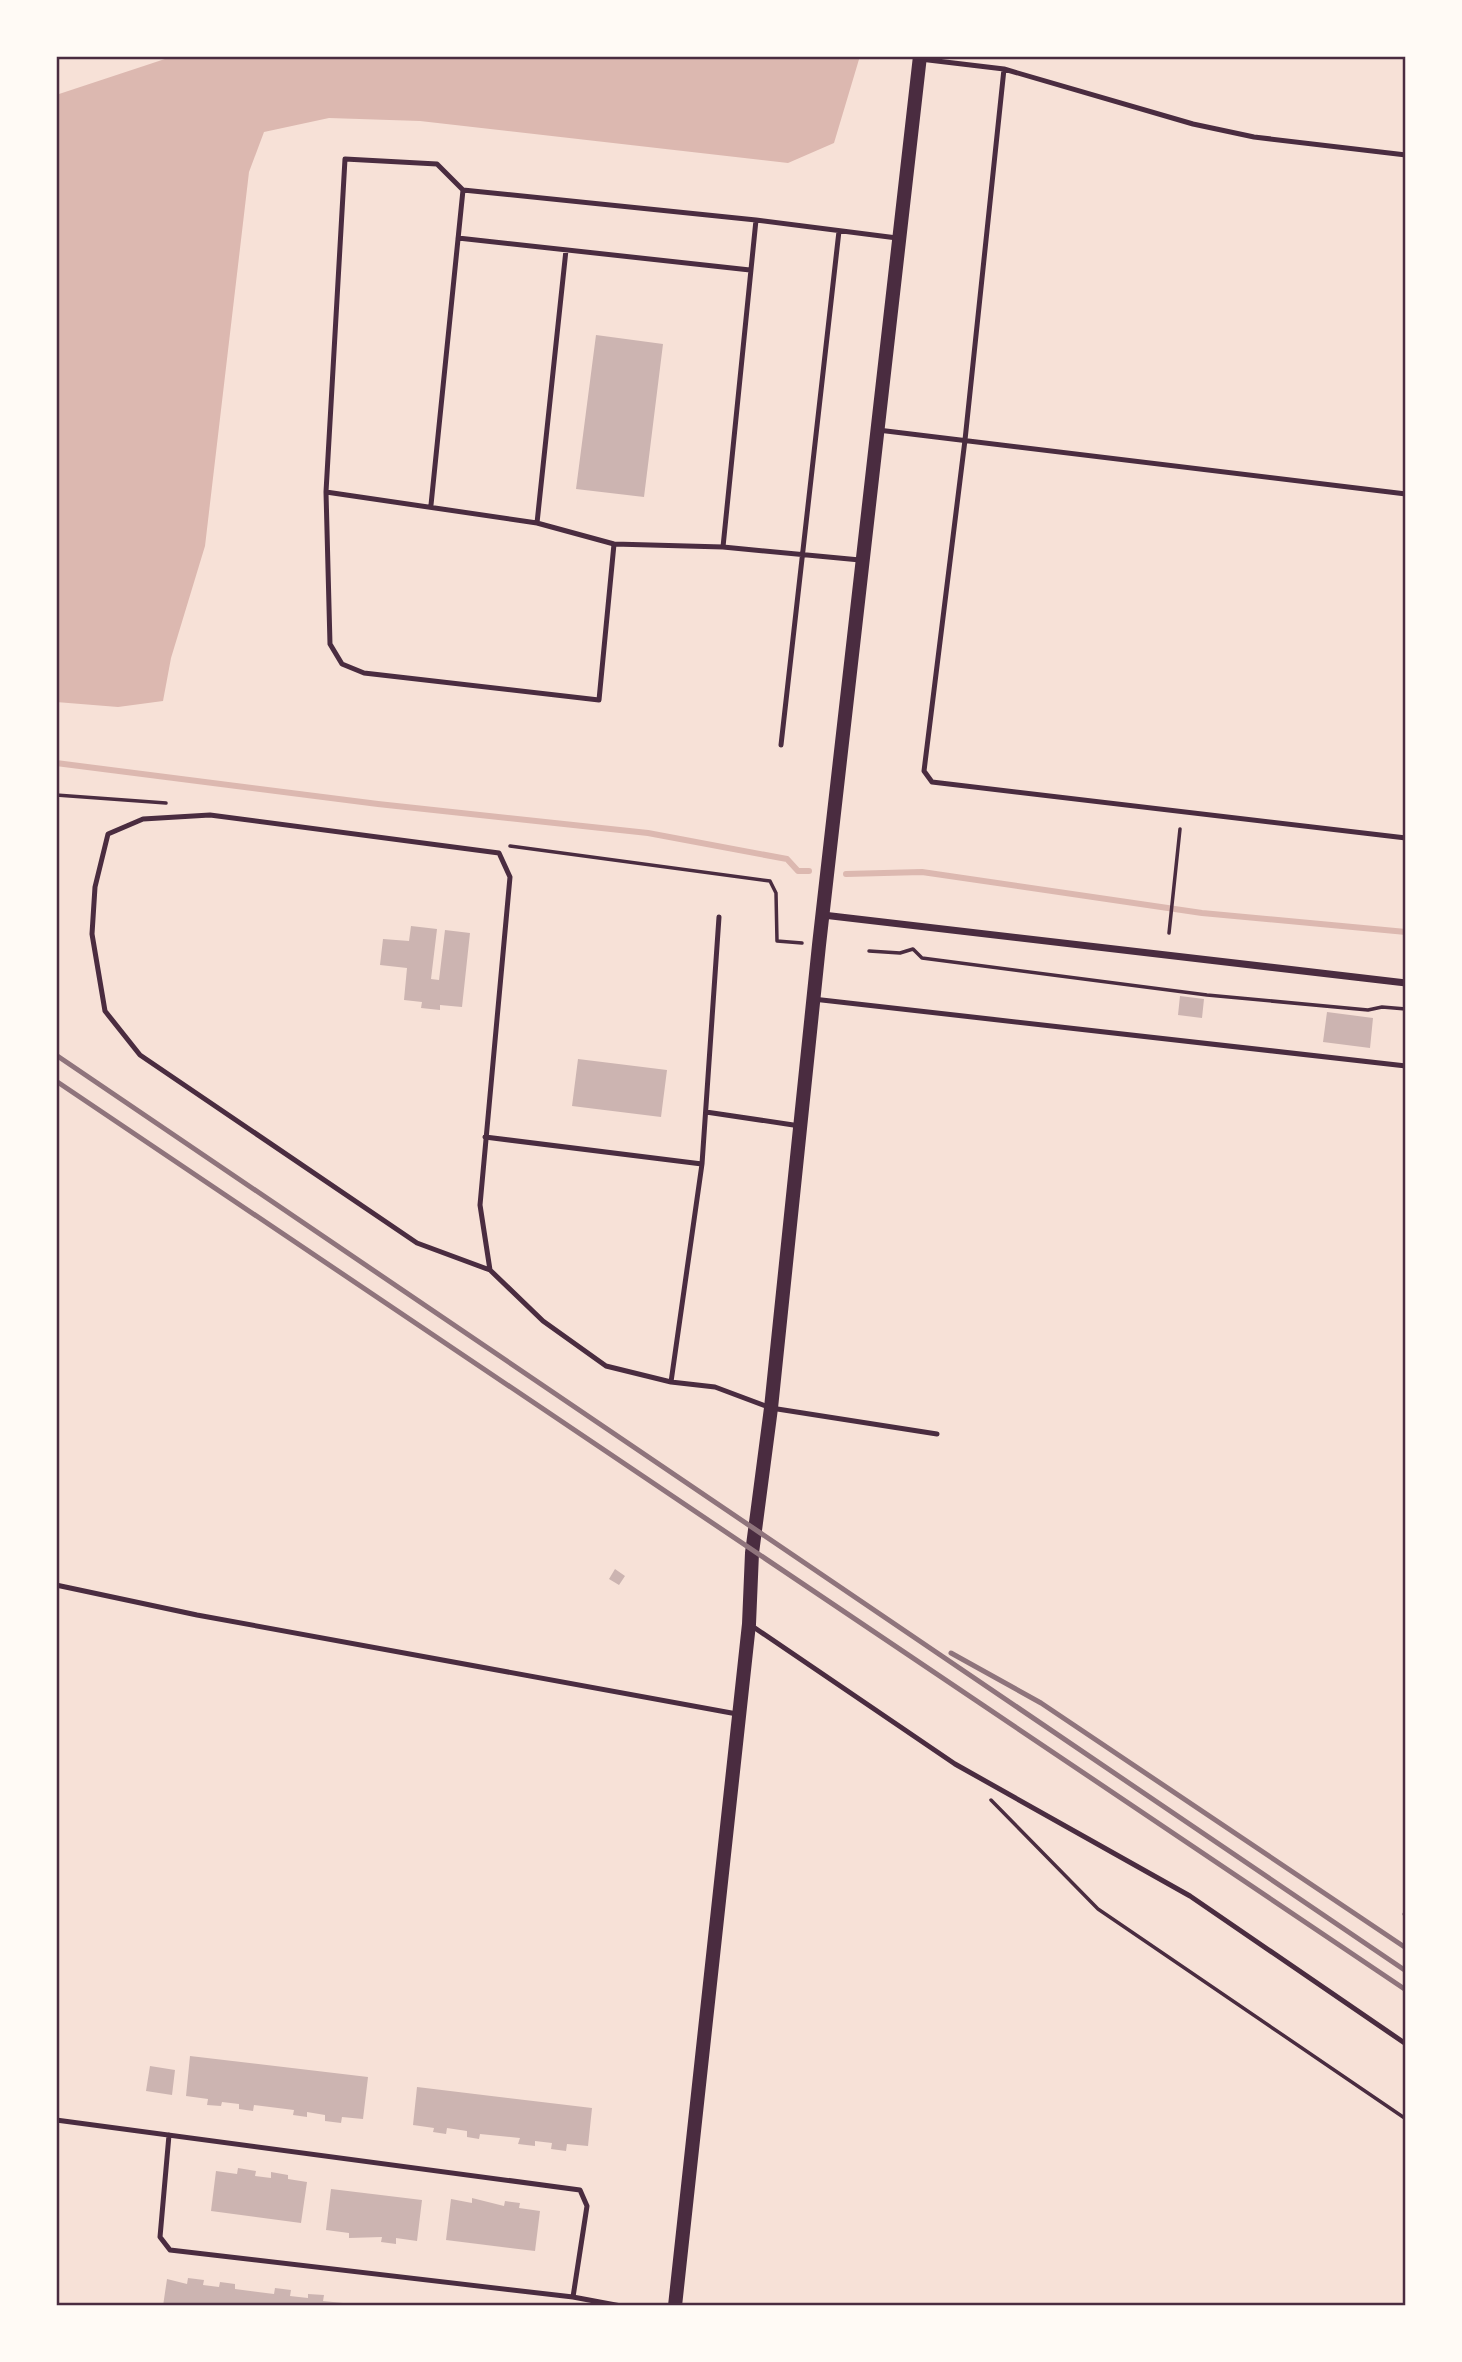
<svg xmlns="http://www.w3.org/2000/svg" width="1462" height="2362" font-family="Manrope,sans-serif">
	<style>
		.water { fill: #dcb8b0 }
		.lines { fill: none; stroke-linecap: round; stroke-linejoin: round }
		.stream { stroke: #dcb8b0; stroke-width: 6 }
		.building { fill: #ccb4b1 }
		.path { stroke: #4a2c40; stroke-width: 3.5 }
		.service { stroke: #4a2c40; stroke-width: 5 }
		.minor { stroke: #4a2c40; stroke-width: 7 }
		.secondary { stroke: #4a2c40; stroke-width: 14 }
		.rail { stroke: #8f747c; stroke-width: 5 }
		.neatline { fill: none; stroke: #4a2c40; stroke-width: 2.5 }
	</style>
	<rect width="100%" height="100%" fill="#f7e1d7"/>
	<path class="water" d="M 174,56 L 860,56 L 834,143 L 788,163 L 420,121 L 329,118 L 264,132 L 249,172 L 205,546 L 171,658 L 163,701 L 118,707 L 56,702 L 56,95 Z"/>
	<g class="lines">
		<path class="stream" d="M 56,763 L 378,804 L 648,833 L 787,859 L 798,871 L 809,871
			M 846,874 L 922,872 L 1202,913 L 1406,932"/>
	</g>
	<path class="building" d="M 596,335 L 663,344 L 644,497 L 576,489 Z
		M 411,926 L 437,929 L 431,979 L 439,980 L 445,930 L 470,933 L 462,1007 L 440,1005 L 440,1010 L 421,1008 L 422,1002 L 404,1000 L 407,968 L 380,965 L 383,939 L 409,941 Z
		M 1180,996 L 1204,999 L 1202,1018 L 1178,1015 Z
		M 1327,1012 L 1373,1018 L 1370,1048 L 1323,1042 Z
		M 578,1059 L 667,1070 L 661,1117 L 572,1106 Z
		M 615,1569 L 625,1576 L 619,1585 L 609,1579 Z
		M 190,2056 L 368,2077 L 363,2119 L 342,2117 L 341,2123 L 325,2121 L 325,2115 L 307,2112 L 307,2117 L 293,2115 L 294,2110 L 254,2105 L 253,2111 L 239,2109 L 239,2104 L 222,2102 L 221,2106 L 207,2105 L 208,2099 L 186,2096 Z
		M 150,2066 L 175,2070 L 172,2095 L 146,2091 Z
		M 417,2087 L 592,2108 L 588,2146 L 567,2144 L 566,2151 L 551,2149 L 552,2143 L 535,2141 L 535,2146 L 518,2144 L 520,2138 L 480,2134 L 479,2139 L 467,2137 L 467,2131 L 447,2128 L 446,2134 L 433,2132 L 434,2128 L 413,2125 Z
		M 238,2168 L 256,2171 L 255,2176 L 271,2178 L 271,2172 L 288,2175 L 288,2179 L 307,2182 L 301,2223 L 211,2211 L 216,2171 L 237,2174 Z
		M 331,2189 L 422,2200 L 417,2241 L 396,2238 L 396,2244 L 381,2242 L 382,2237 L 349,2238 L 349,2233 L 326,2230 Z
		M 472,2198 L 504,2206 L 505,2201 L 520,2203 L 519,2208 L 540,2211 L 535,2251 L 446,2240 L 451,2199 L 472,2203 Z
		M 188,2278 L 204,2280 L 203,2285 L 219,2287 L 220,2282 L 235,2284 L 235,2289 L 274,2294 L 275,2288 L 291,2290 L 290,2296 L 308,2298 L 308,2294 L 324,2295 L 323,2301 L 343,2303 L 343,2306 L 163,2306 L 167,2279 L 187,2284 Z"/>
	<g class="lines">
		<path class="path" d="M 56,795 L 166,803
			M 510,846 L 770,881 L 776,893 L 777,941 L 802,943
			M 1169,933 L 1180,829
			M 869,951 L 900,953 L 913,949 L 922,958 L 1207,995 L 1368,1010 L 1382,1007 L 1406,1009
			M 991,1800 L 1098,1909 L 1406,2119"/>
		<path class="service" d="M 920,59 L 1004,69 L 1193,124 L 1254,137 L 1406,155
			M 1004,69 L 965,440 L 924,771 L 932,782 L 1406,838
			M 463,190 L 437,164 L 345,159 L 326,492 L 330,644 L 342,664 L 364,673 L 599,700 L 614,544
			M 458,238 L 750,270
			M 878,430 L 1406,494
			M 326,492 L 537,523 L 614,544 L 723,547 L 860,560
			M 431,505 L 463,190 L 756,220
			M 537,523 L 566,250
			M 723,547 L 756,220 L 897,238
			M 781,745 L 839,231
			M 813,999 L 1406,1066
			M 706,1112 L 800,1126
			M 485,1137 L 702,1164
			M 490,1270 L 417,1243 L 140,1055 L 105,1011 L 92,934 L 95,887 L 108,834 L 143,819 L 210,815 L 499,853 L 510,877 L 480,1205 L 490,1270 L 543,1321 L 606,1366 L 671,1382 L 715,1387 L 771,1408 L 937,1434
			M 671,1382 L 702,1164 L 719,917
			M 56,1585 L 197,1615 L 737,1714
			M 752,1626 L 955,1764 L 1190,1896 L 1406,2044
			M 56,2120 L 580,2190 L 587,2206 L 573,2297
			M 169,2135 L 160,2237 L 170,2250 L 573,2297 L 621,2306"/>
		<path class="minor" d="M 823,915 L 1406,983"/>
		<path class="secondary" d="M 675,2306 L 749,1624 L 752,1553 L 771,1408 L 819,945 L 920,56"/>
		<path class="rail" d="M 56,1055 L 1406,1971
			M 56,1081 L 1406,1990
			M 951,1653 L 1041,1703 L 1406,1948
			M 1405,1914 L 1406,1915"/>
	</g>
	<rect width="1462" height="2362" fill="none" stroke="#fffaf5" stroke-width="116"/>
	<rect x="58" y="58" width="1346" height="2246" class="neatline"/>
</svg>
